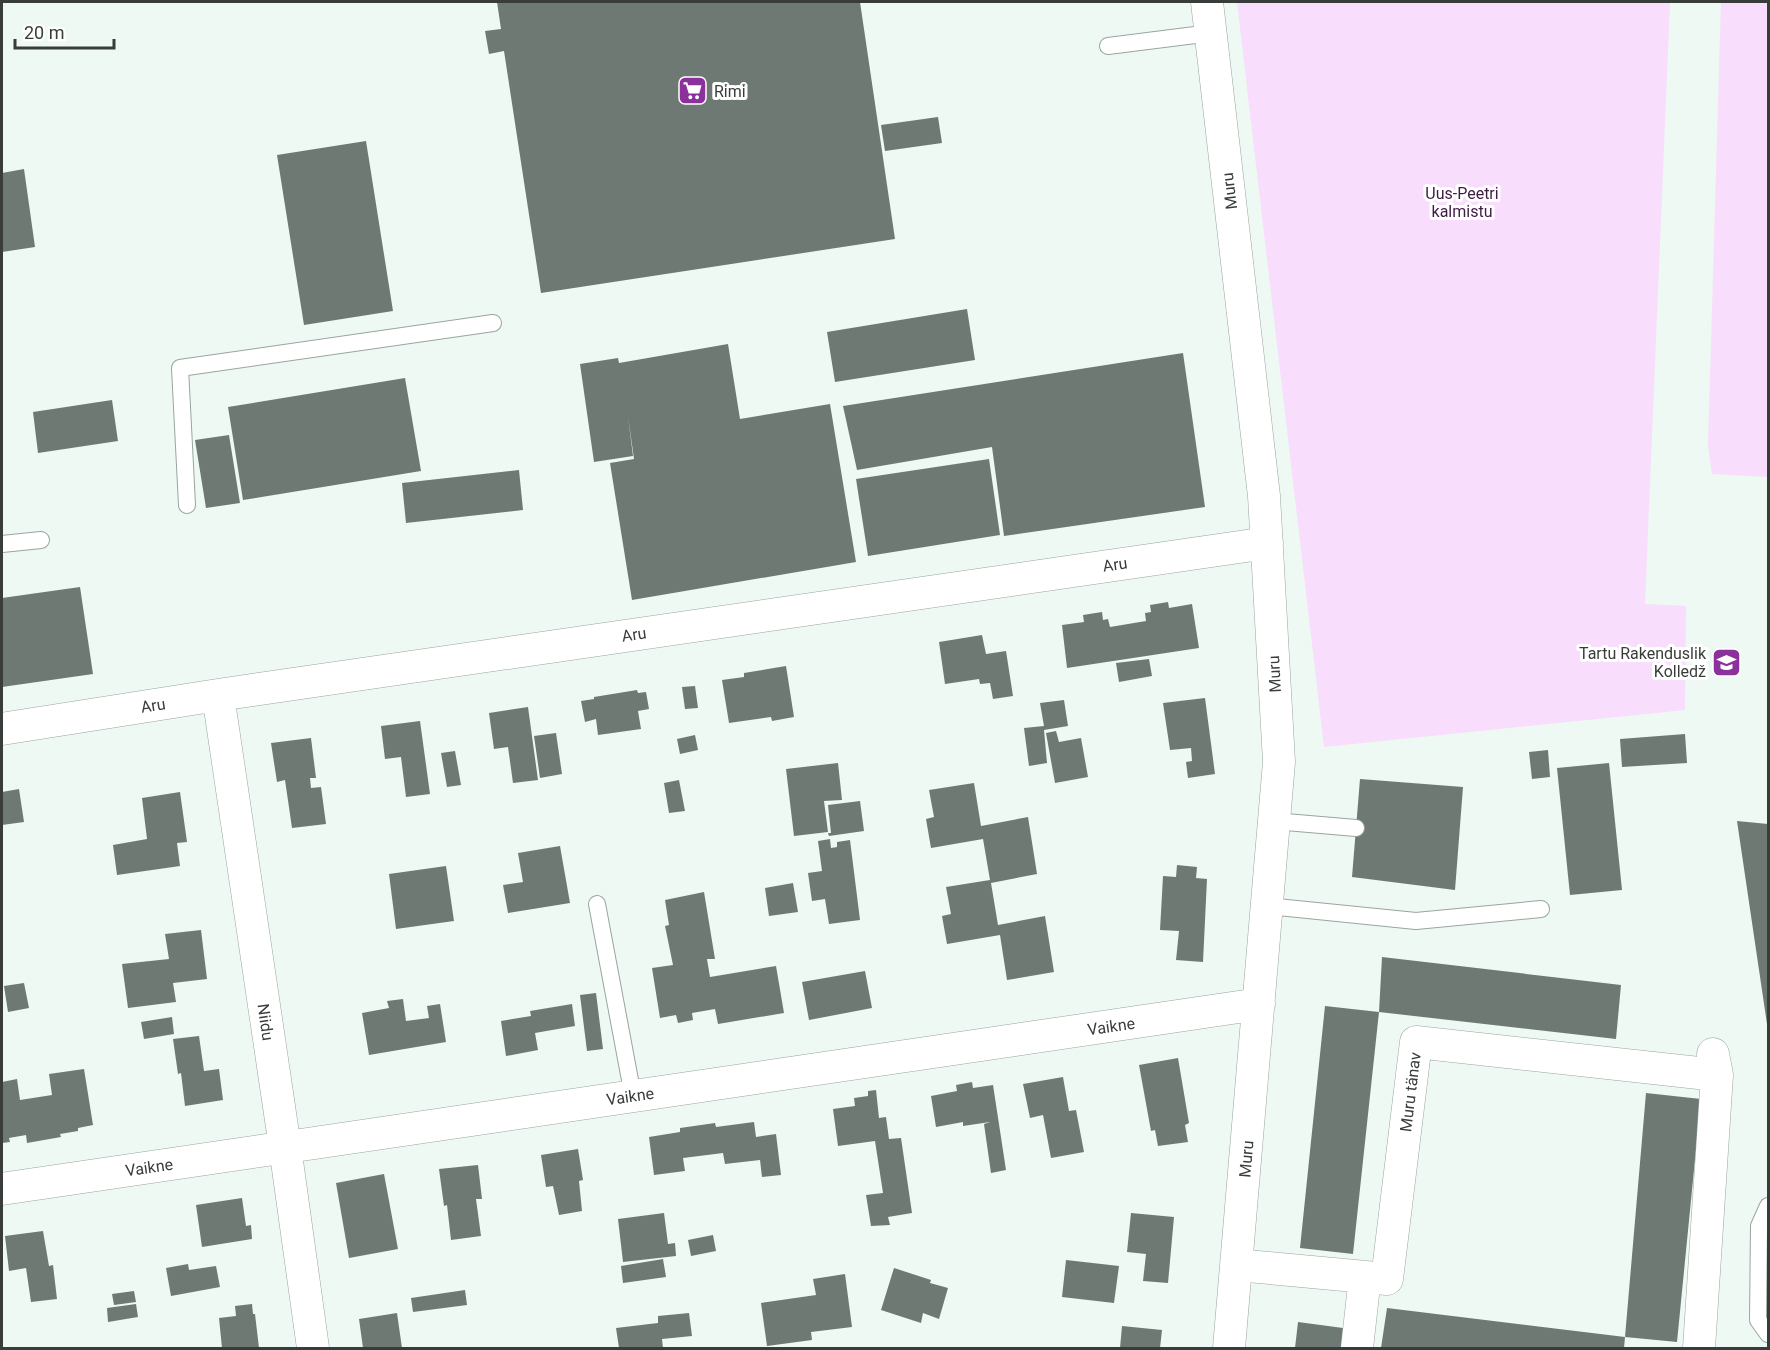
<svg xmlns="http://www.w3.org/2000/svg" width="1770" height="1350" font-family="Roboto,sans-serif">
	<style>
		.green { fill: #f8ddfc }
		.building { fill: #6f7973 }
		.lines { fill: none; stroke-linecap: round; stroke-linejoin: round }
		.lane-casing { stroke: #9aa59f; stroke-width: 18 }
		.street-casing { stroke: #9aa59f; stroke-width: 33 }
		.lane { stroke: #fff; stroke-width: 16 }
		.street { stroke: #fff; stroke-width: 32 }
		.labels { text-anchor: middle; stroke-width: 6; stroke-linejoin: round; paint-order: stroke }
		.poi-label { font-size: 16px; fill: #383d3a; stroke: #fff; text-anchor: start }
		.street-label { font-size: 16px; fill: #383d3a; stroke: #fff }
		.park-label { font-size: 16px; fill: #3f1b46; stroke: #fff }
	</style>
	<rect width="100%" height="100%" fill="#eef9f3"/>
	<path class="green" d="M 1237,2 L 1670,2 L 1645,604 L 1686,606 L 1685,710 L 1324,747 Z
		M 1721,2 L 1768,2 L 1768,477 L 1712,474 L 1708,445 Z"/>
	<path class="building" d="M 497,2 L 860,2 L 895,239 L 541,293 L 504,51 L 489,54 L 485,31 L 501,29 Z
		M 938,117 L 942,143 L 885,151 L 881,125 Z
		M 366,141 L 393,311 L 304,325 L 277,155 Z
		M 24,169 L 35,247 L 2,252 L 2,173 Z
		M 967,309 L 975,360 L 835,382 L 827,332 Z
		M 728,344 L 740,419 L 830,404 L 856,562 L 632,600 L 610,463 L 634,459 L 628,416 L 633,456 L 594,462 L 580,364 L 618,358 L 619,363 Z
		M 1183,353 L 1205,507 L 1004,536 L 992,447 L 857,470 L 843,406 Z
		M 405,378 L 421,471 L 243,500 L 228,407 Z
		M 112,400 L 118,441 L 38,453 L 33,412 Z
		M 229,435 L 240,503 L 206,508 L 195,440 Z
		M 989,459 L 1000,535 L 868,556 L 856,479 Z
		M 519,470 L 523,510 L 406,523 L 402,483 Z
		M 80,587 L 93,674 L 2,687 L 2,598 Z
		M 1168,602 L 1169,608 L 1192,604 L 1199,648 L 1067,668 L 1062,625 L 1084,622 L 1083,615 L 1102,612 L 1103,620 L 1108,619 L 1110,627 L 1146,621 L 1145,613 L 1151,612 L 1150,605 Z
		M 982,635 L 986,654 L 1006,651 L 1013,696 L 993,699 L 990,683 L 980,684 L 979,679 L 945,684 L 939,642 Z
		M 1149,659 L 1152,676 L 1119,682 L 1116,663 Z
		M 786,666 L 794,717 L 772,721 L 771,717 L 729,723 L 722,680 L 744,677 L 744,673 Z
		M 695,686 L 698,708 L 685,709 L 682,687 Z
		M 637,690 L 638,693 L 646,692 L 649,709 L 638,711 L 641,729 L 598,735 L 596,719 L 585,722 L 581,701 L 594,699 L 594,697 Z
		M 1205,698 L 1215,774 L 1188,778 L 1186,762 L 1192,761 L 1191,748 L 1170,750 L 1163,703 Z
		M 1064,700 L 1068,726 L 1044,730 L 1047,763 L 1029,766 L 1024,728 L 1044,726 L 1040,703 Z
		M 528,707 L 538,780 L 513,783 L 508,747 L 494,749 L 489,713 Z
		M 420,721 L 430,794 L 406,797 L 401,757 L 385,759 L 381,726 Z
		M 1056,731 L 1059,742 L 1081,738 L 1088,777 L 1055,783 L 1046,733 Z
		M 556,733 L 562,774 L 540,778 L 534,736 Z
		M 1685,734 L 1687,763 L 1622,767 L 1620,739 Z
		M 695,735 L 698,750 L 680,754 L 677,739 Z
		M 311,738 L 316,778 L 310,778 L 311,788 L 321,787 L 326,824 L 292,828 L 285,780 L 277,782 L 271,743 Z
		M 1548,750 L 1550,777 L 1532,779 L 1529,752 Z
		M 455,751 L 461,785 L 447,787 L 441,753 Z
		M 838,763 L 842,800 L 824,801 L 828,832 L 794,836 L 786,769 Z
		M 1609,763 L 1622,890 L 1570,895 L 1557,768 Z
		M 1360,779 L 1463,787 L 1455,890 L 1352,877 Z
		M 679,780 L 685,811 L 669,813 L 664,783 Z
		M 974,783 L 981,826 L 1028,817 L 1037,874 L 991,883 L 998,925 L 1045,916 L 1054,972 L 1007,980 L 1000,935 L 947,944 L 942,916 L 951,914 L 946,887 L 990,880 L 983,839 L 931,848 L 926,819 L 934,817 L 929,790 Z
		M 19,789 L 24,822 L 2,825 L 2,792 Z
		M 180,792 L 187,842 L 177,843 L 180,866 L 117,875 L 113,845 L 147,839 L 142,798 Z
		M 860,801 L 864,831 L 829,836 L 828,833 L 831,833 L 828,805 Z
		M 1737,821 L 1768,824 L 1768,1024 L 1767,1024 Z
		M 830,839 L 831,848 L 837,847 L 837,842 L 850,840 L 860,920 L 829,924 L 825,899 L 812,901 L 808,873 L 822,871 L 818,841 Z
		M 560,846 L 570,903 L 508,913 L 503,885 L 523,882 L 518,853 Z
		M 1177,865 L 1197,867 L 1196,878 L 1207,879 L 1203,962 L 1176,960 L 1179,931 L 1160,930 L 1163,876 L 1176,877 Z
		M 446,866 L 454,921 L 396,929 L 389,874 Z
		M 793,883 L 798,912 L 769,916 L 765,888 Z
		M 704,892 L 715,959 L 707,959 L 710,977 L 776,966 L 784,1013 L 718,1024 L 715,1009 L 692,1013 L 693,1020 L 678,1023 L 676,1015 L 660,1018 L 652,968 L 673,965 L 665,926 L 669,925 L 665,900 Z
		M 201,930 L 207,979 L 173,983 L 176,1002 L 128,1008 L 122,964 L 169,959 L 165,934 Z
		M 1382,957 L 1621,985 L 1616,1039 L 1379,1012 L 1353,1254 L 1300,1248 L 1325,1006 L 1379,1012 Z
		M 865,971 L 872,1008 L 809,1020 L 802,982 Z
		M 24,983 L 29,1008 L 8,1012 L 4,986 Z
		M 596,993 L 603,1049 L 587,1051 L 580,995 Z
		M 403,999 L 406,1021 L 429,1018 L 427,1006 L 440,1004 L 446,1042 L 369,1055 L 362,1013 L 389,1008 L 387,1001 Z
		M 572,1004 L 575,1026 L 535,1033 L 538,1050 L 506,1056 L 501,1021 L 531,1016 L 530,1011 Z
		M 172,1017 L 174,1034 L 144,1039 L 141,1022 Z
		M 199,1036 L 204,1071 L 219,1069 L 223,1100 L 185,1106 L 181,1073 L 178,1074 L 173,1039 Z
		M 1178,1058 L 1189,1123 L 1185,1125 L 1188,1142 L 1158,1146 L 1155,1130 L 1151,1131 L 1139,1065 Z
		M 84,1069 L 93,1125 L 78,1128 L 78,1131 L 60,1134 L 61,1137 L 27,1143 L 26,1135 L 9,1138 L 10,1142 L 2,1143 L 2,1082 L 17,1079 L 20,1100 L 52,1095 L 49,1074 Z
		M 1063,1077 L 1069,1111 L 1076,1110 L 1084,1152 L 1051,1158 L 1043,1115 L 1030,1118 L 1023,1084 Z
		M 972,1082 L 973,1088 L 993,1085 L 1006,1170 L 991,1173 L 984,1124 L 990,1122 L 963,1126 L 963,1122 L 936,1127 L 931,1096 L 957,1091 L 956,1085 Z
		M 876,1090 L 879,1118 L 886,1117 L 889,1139 L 901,1138 L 912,1213 L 888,1217 L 890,1225 L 871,1226 L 866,1195 L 883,1193 L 875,1141 L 838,1146 L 833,1109 L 855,1106 L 854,1098 L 868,1096 L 868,1091 Z
		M 1646,1093 L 1701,1099 L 1677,1342 L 1625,1337 Z
		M 754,1122 L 756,1137 L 776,1134 L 781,1175 L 762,1177 L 760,1160 L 725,1164 L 723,1153 L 683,1158 L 685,1171 L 654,1175 L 649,1137 L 680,1132 L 680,1128 L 715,1123 L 716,1127 Z
		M 578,1149 L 583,1180 L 579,1181 L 582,1211 L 559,1215 L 553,1186 L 546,1187 L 541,1155 Z
		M 478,1165 L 482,1199 L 476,1199 L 481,1236 L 451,1240 L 447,1205 L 444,1206 L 439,1169 Z
		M 384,1174 L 398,1249 L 349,1258 L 336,1183 Z
		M 242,1198 L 246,1226 L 251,1225 L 252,1239 L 202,1247 L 196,1205 Z
		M 664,1213 L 668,1244 L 675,1243 L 676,1256 L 623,1262 L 618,1219 Z
		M 1131,1213 L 1174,1217 L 1168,1283 L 1143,1281 L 1146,1254 L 1127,1252 Z
		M 43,1231 L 49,1266 L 53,1265 L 57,1299 L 31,1302 L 26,1268 L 9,1271 L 5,1236 Z
		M 713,1235 L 716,1251 L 691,1256 L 688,1240 Z
		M 663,1259 L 666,1277 L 623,1283 L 621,1266 Z
		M 1066,1260 L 1119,1266 L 1114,1303 L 1062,1297 Z
		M 188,1264 L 189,1270 L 216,1266 L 220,1287 L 171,1296 L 166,1268 Z
		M 894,1268 L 931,1280 L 930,1283 L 948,1288 L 939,1319 L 923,1313 L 921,1323 L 881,1310 Z
		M 845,1274 L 852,1327 L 811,1332 L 812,1340 L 767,1346 L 761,1303 L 816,1295 L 813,1279 Z
		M 465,1290 L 467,1305 L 413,1312 L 411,1298 Z
		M 134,1291 L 136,1302 L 114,1305 L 112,1294 Z
		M 136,1304 L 138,1317 L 108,1322 L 107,1308 Z
		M 252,1304 L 253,1314 L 255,1314 L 259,1348 L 222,1348 L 219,1318 L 236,1316 L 235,1306 Z
		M 1387,1308 L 1625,1337 L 1624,1348 L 1381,1348 Z
		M 397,1313 L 402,1348 L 363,1348 L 359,1319 Z
		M 689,1313 L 692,1336 L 662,1339 L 663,1348 L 619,1348 L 616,1328 L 658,1323 L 658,1316 Z
		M 1298,1322 L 1343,1328 L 1342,1348 L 1295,1348 Z
		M 1122,1326 L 1162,1330 L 1160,1348 L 1120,1348 Z"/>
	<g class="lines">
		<defs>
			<path id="lane" d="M 1108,46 L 1211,33
				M 187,505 L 180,368 L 493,323
				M 2,544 L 41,540
				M 1274,821 L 1356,828
				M 597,904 L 633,1096
				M 1267,906 L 1416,921 L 1541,909
				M 1768,1206 L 1759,1226 L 1758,1320 L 1768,1334"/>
			<path id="street" d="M 1207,2 L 1264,496 L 1279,762 L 1229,1348
				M 218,695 L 285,1147 L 313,1348
				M 2,729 L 218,695 L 1267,543
				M 2,1189 L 1259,1004
				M 1237,1265 L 1387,1279 L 1416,1042 L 1717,1075 L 1713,1054
				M 1357,1348 L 1365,1277
				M 1699,1348 L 1717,1075"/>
		</defs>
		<use href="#lane" class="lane-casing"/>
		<use href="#street" class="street-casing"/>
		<use href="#lane" class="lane"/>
		<use href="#street" class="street"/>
	</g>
	<defs>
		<symbol id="supermarket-square" viewBox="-11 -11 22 22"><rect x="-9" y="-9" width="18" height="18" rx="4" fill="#8b319c" stroke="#fff"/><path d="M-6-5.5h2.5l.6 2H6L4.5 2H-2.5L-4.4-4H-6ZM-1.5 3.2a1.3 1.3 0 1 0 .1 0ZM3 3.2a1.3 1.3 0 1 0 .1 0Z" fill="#fff"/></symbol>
		<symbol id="university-square" viewBox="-11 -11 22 22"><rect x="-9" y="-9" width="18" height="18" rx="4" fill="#8b319c" stroke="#fff"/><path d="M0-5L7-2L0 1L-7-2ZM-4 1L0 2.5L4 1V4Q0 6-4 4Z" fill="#fff"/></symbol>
	</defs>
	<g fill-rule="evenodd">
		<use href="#supermarket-square" x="676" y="74" width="33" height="33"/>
		<use href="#university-square" x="1710" y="646" width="33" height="33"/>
	</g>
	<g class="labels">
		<g class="poi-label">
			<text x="714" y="97">Rimi</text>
			<text x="1706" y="659" text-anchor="end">Tartu Rakenduslik<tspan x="1706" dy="18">Kolledž</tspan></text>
		</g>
		<g class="street-label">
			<text transform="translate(1229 191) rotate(-97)" y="6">Muru</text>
			<text transform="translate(1115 564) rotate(-8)" y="6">Aru</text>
			<text transform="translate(634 634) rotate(-8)" y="6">Aru</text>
			<text transform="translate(1274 674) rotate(-93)" y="6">Muru</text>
			<text transform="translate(153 705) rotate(-9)" y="6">Aru</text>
			<text transform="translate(266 1022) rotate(82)" y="6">Niidu</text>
			<text transform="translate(1111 1026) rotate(-8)" y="6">Vaikne</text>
			<text transform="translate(1410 1092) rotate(-83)" y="6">Muru tänav</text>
			<text transform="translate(630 1096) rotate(-8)" y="6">Vaikne</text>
			<text transform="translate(1246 1159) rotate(-85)" y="6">Muru</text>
			<text transform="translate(149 1167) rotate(-8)" y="6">Vaikne</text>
		</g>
		<g class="park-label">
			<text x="1462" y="199">Uus-Peetri<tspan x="1462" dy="18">kalmistu</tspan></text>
		</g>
	</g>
	<rect width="1770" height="1350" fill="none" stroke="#383d3a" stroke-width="6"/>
	<path d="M15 39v9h99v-9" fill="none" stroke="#383d3a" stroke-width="3"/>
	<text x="24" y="39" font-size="18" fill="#383d3a" stroke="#ffffff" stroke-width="4.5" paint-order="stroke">20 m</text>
</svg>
